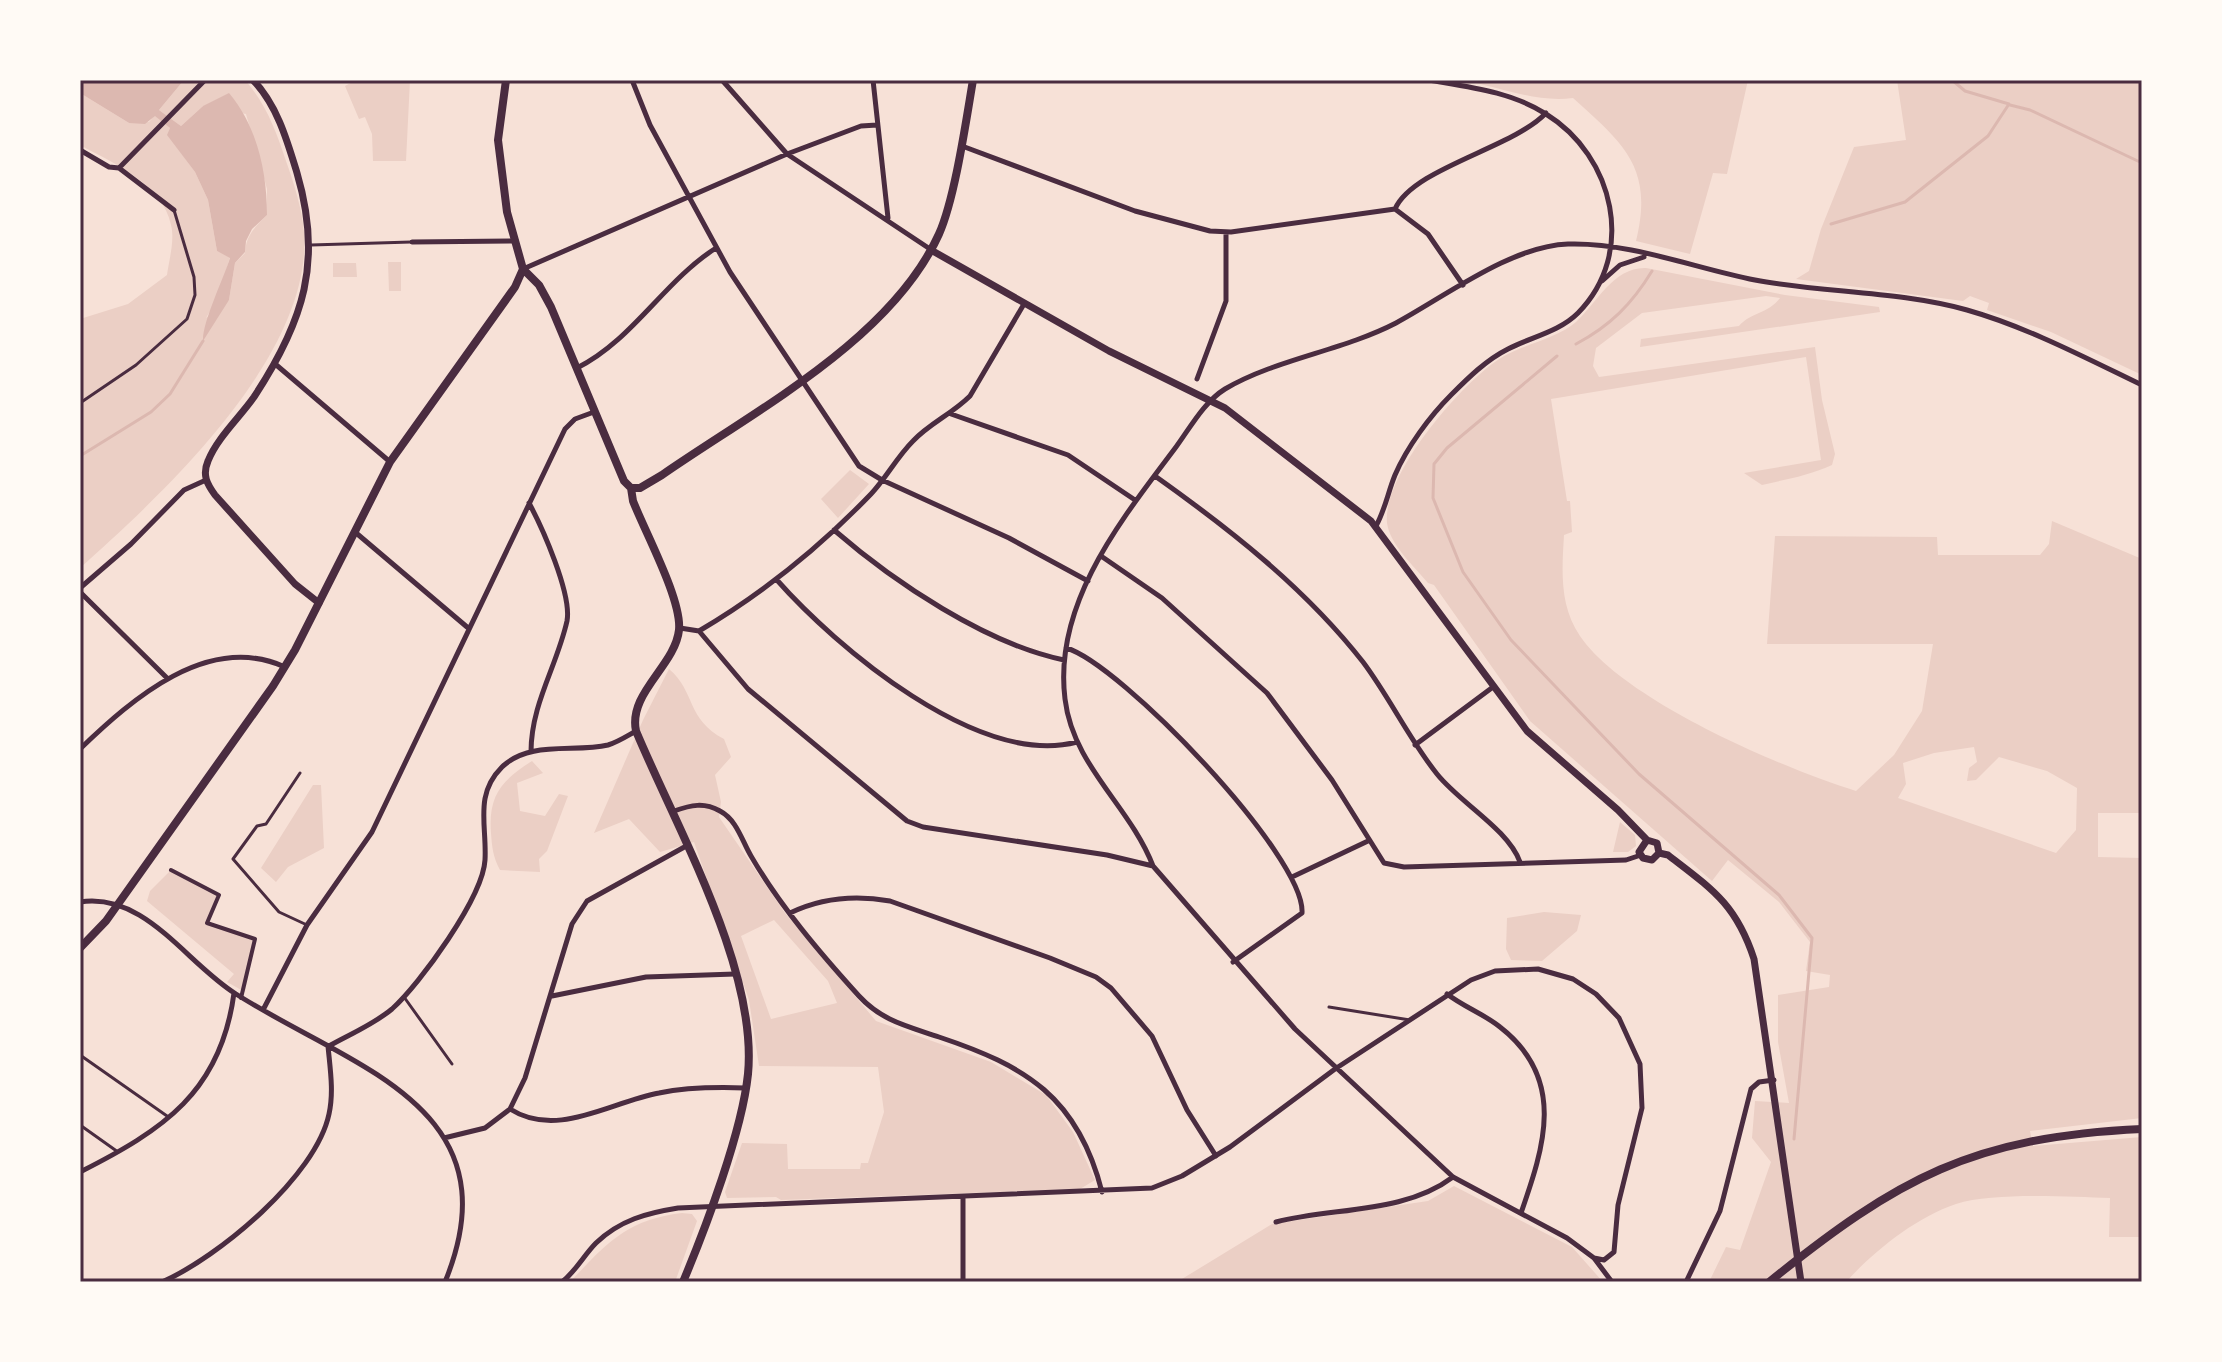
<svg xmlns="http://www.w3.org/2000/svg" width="2222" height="1362" font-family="Cabin,sans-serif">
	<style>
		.green { fill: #ebcfc5; fill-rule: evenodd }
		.water { fill: #dcb8b0 }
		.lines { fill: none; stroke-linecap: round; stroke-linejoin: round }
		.stream { stroke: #dcb8b0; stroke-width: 3 }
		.service { stroke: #4a2c40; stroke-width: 3 }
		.pedestrian { stroke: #4a2c40; stroke-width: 4 }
		.minor { stroke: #4a2c40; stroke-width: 5 }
		.tertiary { stroke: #4a2c40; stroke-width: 7 }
		.secondary { stroke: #4a2c40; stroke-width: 8 }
		.neatline { fill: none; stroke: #4a2c40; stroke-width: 3 }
	</style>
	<rect width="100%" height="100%" fill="#f7e1d7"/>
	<path class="green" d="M 184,80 L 245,80 C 266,104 276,131 286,161 C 294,183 302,209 304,232 C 313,355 164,493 80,568 L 80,319 L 128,304 L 167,275 C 169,260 175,240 171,225 C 163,184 113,163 80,145 L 80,93 L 129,123 L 149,122 L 155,115 L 170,128 L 168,135 L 195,172 L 208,200 L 217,251 L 230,257 L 219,296 L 206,318 L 229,300 L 235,263 L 245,253 C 246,235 255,227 267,215 L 267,189 L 246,114 L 203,106 L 181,126 L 159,110 Z
		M 356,80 L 410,80 L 406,161 L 373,161 L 372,134 L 365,117 L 359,119 L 345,86 Z
		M 1460,80 L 1748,80 L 1727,174 L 1713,173 L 1690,254 L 1636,241 C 1654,168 1624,144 1573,98 C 1534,103 1499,86 1460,80 Z
		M 1897,80 L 2142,80 L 2142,375 L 2051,332 L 1987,310 L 1989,303 L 1970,296 L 1963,301 L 1796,279 L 1809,271 L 1821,229 L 1854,147 L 1906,140 Z
		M 401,262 L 401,291 L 389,291 L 388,262 Z
		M 333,263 L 356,263 L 357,277 L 333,277 Z
		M 1646,268 L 1785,295 L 1879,307 L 1880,312 L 1640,347 L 1641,339 L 1739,326 C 1751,312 1768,314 1780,298 L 1766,296 L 1642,313 L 1596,348 L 1593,366 L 1599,377 L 1815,347 L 1822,400 L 1835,454 L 1832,465 C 1808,476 1787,479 1762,485 L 1744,473 L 1821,460 L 1806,357 L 1551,399 L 1567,501 L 1570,501 L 1572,532 L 1564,535 C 1562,570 1559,605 1580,636 C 1623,700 1782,768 1856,791 L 1894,755 L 1922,711 L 1933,644 L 1767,644 L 1775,536 L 1937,537 L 1938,555 L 2040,555 L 2049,544 L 2052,521 L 2142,559 L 2142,813 L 2098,813 L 2098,857 L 2142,858 L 2142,1118 L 2030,1131 L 2033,1146 L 2142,1137 L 2140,1237 L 2109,1237 L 2110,1198 C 2069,1197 1994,1192 1956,1204 C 1915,1218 1874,1251 1846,1282 L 1709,1282 L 1726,1247 L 1740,1250 L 1771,1162 L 1752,1138 L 1755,1101 L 1789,1103 L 1778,1042 L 1778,995 L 1829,987 L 1830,975 L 1806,971 L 1810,942 L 1779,902 L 1728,860 L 1712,881 L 1530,721 L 1434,585 L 1428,583 C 1414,566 1390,545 1387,523 C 1382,475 1464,379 1504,356 C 1525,344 1558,338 1576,322 C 1597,303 1613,267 1646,268 ZM 1974,747 L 1977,762 L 1969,768 L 1967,781 L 1976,780 L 1999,757 L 2047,771 L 2077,788 L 2076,830 L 2056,853 L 1898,798 L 1906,784 L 1903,763 L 1934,753 Z
		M 850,470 L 869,484 L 838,518 L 821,499 Z
		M 669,669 C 696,692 686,719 724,739 L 731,757 L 715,775 L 721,802 L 719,817 L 785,913 L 876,1021 L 991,1062 L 1046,1095 L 1073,1132 L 1095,1180 L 1080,1189 L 781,1200 L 776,1197 L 727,1198 L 725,1192 L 742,1143 L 787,1144 L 788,1169 L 860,1169 L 861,1163 L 868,1163 L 884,1112 L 878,1067 L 759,1066 L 749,1000 L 694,842 L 660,852 L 629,819 L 594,833 L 643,720 ZM 774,920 L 828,981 L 837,1003 L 771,1019 L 741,936 Z
		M 532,761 L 543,773 L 517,783 L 520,811 L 545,816 L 559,794 L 568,796 L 547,851 L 539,859 L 540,872 L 500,870 C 493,857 492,847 491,833 C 488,795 502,780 532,761 Z
		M 313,785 L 321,785 L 324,848 L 288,867 L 276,882 L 261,868 Z
		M 1620,822 L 1635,835 L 1636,846 L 1628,852 L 1613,852 Z
		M 171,870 L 219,895 L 207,923 L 255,939 L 245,992 L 227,982 L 234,974 L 147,901 L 150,891 Z
		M 1544,912 L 1581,915 L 1577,931 L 1542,961 L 1511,960 L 1506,949 L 1507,918 Z
		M 1454,1186 L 1572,1247 L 1603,1282 L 1177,1282 L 1272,1224 L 1428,1201 Z
		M 682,1213 L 692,1214 L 697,1221 L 675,1282 L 570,1282 C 607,1243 626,1220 682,1213 Z"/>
	<path class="water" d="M 80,80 L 184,80 L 159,110 L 181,126 L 203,106 L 229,93 C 257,126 267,172 267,215 L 252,229 L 246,241 L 245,252 L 235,263 L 229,300 L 203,341 C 202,323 223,280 230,258 L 217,251 L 208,200 L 195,172 L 167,135 L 170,128 L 155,116 L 145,124 L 129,123 L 80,93 Z"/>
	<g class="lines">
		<path class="stream" d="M 2010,105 L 2030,110 L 2142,163
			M 1831,224 L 1905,202 L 1988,136 L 2009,104 L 1965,91 L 1952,80
			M 1576,344 C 1610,326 1632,304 1652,271
			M 1557,356 L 1447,448 L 1434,464 L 1433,498 L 1463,572 L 1511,640 L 1639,774 L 1779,895 L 1812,938 L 1794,1139
			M 80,456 L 151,412 L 170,394 L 203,341"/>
		<path class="service" d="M 311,245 L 411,242
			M 80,403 L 136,365 L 187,319 L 195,295 L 194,277 L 174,210
			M 300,773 L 266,824 L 257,826 L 233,859 L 279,912 L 307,925
			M 404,997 L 452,1064
			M 1329,1007 L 1410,1020
			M 80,1055 L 167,1116
			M 80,1125 L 118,1152
			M 853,1282 L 876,1282"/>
		<path class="pedestrian" d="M 171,870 L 219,895 L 207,923 L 255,939 L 241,998"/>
		<path class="minor" d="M 632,80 L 650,125 L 730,272 L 859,466 L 882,480 L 1009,538 L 1088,581
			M 722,80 L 787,154 L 930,249
			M 873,80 L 888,218
			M 962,146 L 1135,211 L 1210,231 L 1231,232 L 1395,209 C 1413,168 1513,148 1546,113
			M 80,150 L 109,167 L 119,168 L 205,80
			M 119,168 L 174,210
			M 1395,209 L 1428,234 L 1463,285
			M 412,242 L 516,241
			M 523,269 L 787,154 L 861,126 L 877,125
			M 1602,281 L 1620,265 L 1644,257
			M 274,363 L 389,461
			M 577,368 C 633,340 664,281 716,248
			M 1197,379 L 1226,301 L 1226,232
			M 951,414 L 1068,455 L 1135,500
			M 1155,476 C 1231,530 1305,588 1363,662 C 1390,698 1409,739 1437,774 C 1460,803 1508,829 1520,862
			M 529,503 C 542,527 572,594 567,621 C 557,666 531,704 531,752
			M 1376,526 C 1385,510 1388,492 1395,475 C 1407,447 1430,416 1451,395 C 1468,378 1486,360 1508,349 C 1531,337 1559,332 1578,313 C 1637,253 1614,156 1546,114 C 1512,92 1469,87 1429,80
			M 834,530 C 894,582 986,644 1064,660
			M 355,532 L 467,627
			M 1101,556 L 1162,598 L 1267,693 L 1332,780 L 1384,863 L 1404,867 L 1626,860 L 1641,855
			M 776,579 C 836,647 978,768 1077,742
			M 80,588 L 131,544 L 184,490 L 206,480
			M 80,592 L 167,678
			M 680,628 L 699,631 L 748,689 L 907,821 L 923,827 L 1107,855 L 1153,866 L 1295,1029 L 1453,1177 L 1567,1238 L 1594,1258 L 1612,1282
			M 699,631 C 762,594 820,547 871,494 C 886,478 897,457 913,441 C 930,423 952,414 970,396 L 1024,304
			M 1066,648 C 1120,663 1306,857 1302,913 L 1233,962
			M 1415,745 L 1493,687
			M 80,749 C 132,699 208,632 285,667
			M 674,811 C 691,805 704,802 720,811 C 737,820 742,841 751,856 C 780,906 820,953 859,996 C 882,1021 907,1026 939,1037 C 1026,1066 1078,1097 1102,1192
			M 1153,866 C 1130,806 1073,766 1065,699 C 1053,603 1122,519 1176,447 C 1190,428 1204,402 1225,389 C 1276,359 1342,351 1396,323 C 1446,296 1511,246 1568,244 C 1630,242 1694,268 1755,280 C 1825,293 1898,291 1967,310 C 2027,327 2086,358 2142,385
			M 1292,877 L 1368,841
			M 80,902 C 145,892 186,963 236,994 C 350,1067 517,1106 445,1282
			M 790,913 C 821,898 856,895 890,901 L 1050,958 L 1096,977 L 1111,988 L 1152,1036 L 1187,1110 L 1216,1156
			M 1447,994 C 1464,1007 1484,1014 1500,1027 C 1567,1079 1544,1147 1521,1213
			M 552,996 L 646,977 L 735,974
			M 263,1010 L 307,925 L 372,832 L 565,429 L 575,419 L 594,412
			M 329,1046 C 350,1034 373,1025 392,1009 C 420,984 483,897 485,860 C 487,825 474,795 502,767 C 530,740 574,753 608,745 C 618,742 627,736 636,731
			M 510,1109 C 557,1139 610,1102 659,1093 C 688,1087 716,1087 745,1088
			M 444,1138 L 485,1128 L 510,1109 L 525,1078 L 572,924 L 587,901 L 688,845
			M 80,1172 C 163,1130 221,1092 234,993
			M 963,1198 L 963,1282
			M 1276,1222 C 1334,1207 1404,1214 1453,1177
			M 162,1282 C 219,1257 316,1176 329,1114 C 334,1092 330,1068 328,1046
			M 562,1282 C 576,1271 584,1255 596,1243 C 620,1220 647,1213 678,1208 L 1152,1188 L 1182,1176 L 1230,1147 L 1335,1069 L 1471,980 L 1495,971 L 1538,969 L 1573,979 L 1596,994 L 1619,1018 L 1640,1064 L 1642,1108 L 1618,1205 L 1614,1252 L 1604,1260 L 1594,1258
			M 1686,1282 L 1720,1211 L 1751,1089 L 1759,1082 L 1774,1080"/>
		<path class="tertiary" d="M 253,80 C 277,105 287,140 297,173 C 323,261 304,321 254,397 C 240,417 217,438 208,461 C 202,475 207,484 215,495 L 295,584 L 319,603
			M 931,250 L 1109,351 L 1225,408 L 1371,521 L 1527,731 L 1618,810 L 1647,840 L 1657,843 L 1659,853 L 1652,860 L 1643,858 L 1639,852 L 1647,840
			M 1659,853 L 1668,855 C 1712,889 1736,904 1754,959 L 1801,1282"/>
		<path class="secondary" d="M 506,80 L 498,140 L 507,212 L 523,269 L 539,285 L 551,307 L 624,481 L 631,488 L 633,501 C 645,532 682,600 679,630 C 675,666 628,693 636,731 C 676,827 758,969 748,1074 C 742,1132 706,1227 683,1282
			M 631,488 L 640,488 L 662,475 C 754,411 891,340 939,234 C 955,198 966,121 973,80
			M 80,948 L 106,921 L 273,686 L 295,650 L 390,462 L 515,287 L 523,269
			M 1769,1282 C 1898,1178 1972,1137 2142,1129"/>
	</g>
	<rect width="2222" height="1362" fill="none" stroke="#fffaf5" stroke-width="164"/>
	<rect x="82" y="82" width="2058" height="1198" class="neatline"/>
</svg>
